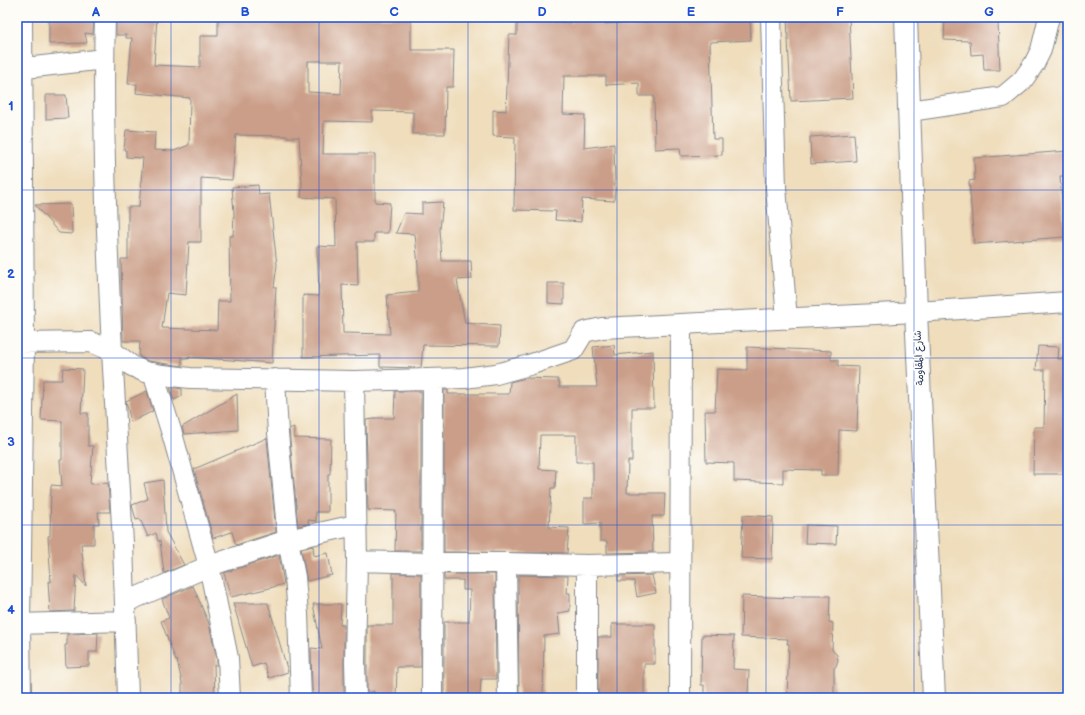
<svg xmlns="http://www.w3.org/2000/svg" width="1085" height="715" font-family="'Balsamiq Sans','Playpen Sans Arabic',sans-serif">
	<style>
		.building { fill: #ca9e88; fill-rule: evenodd }
		.lines { fill: none; stroke-linecap: round; stroke-linejoin: round }
		.street-casing { stroke: #85868c; stroke-width: 22 }
		.highway-casing { stroke: #85868c; stroke-width: 24 }
		.street { stroke: #fff; stroke-width: 20 }
		.highway { stroke: #fff; stroke-width: 22 }
		.grid { fill: none; stroke: #1d4ed8; stroke-width: 1; stroke-opacity: 0.55 }
		.labels { text-anchor: middle; stroke-width: 3.5; stroke-linejoin: round; paint-order: stroke }
		.street-label { font-size: 10px; fill: #1b2f5e; stroke: #fdfcf7 }
		.neatline { fill: none; stroke: #1d4ed8; stroke-width: 1.5 }
		.grid-label { font-size: 13px; text-anchor: middle; font-weight: bold; fill: #1d4ed8 }
	</style>
	<rect width="100%" height="100%" fill="#fdfcf7"/>
	<filter id="ink" filterUnits="userSpaceOnUse"><feTurbulence type="fractalNoise" baseFrequency=".025" numOctaves="2"/><feDisplacementMap in="SourceGraphic" scale="8" xChannelSelector="R" yChannelSelector="G"/><feConvolveMatrix kernelMatrix="1 2 1 2 8 2 1 2 1" color-interpolation-filters="sRGB"/></filter>
	<filter id="wash" filterUnits="userSpaceOnUse"><feTurbulence type="fractalNoise" baseFrequency=".012" numOctaves="4" result="noise"/><feDisplacementMap in="SourceGraphic" scale="16" xChannelSelector="R" yChannelSelector="G"/><feGaussianBlur stdDeviation="0.9" result="paint"/><feColorMatrix in="noise" values="0 0 0 0 0 0 0 0 0 0 0 0 0 0 0 0 0 1.4 0 .05"/><feComposite in="paint" operator="in"/></filter>
	<g filter="url(#wash)">
		<rect width="100%" height="100%" fill="#efddbb"/>
		<g id="blocks">
			<path class="building" d="M 49,17 L 94,17 L 93,34 L 85,33 L 87,43 L 49,44 Z
				M 137,17 L 157,17 L 154,65 L 200,67 L 200,36 L 218,36 L 218,17 L 411,17 L 411,50 L 454,50 L 453,87 L 446,87 L 445,134 L 413,134 L 413,112 L 372,111 L 372,122 L 324,121 L 323,154 L 375,154 L 375,202 L 390,203 L 388,233 L 374,233 L 374,242 L 357,242 L 358,286 L 342,285 L 343,333 L 390,334 L 387,295 L 418,292 L 418,266 L 415,234 L 396,233 L 404,213 L 422,214 L 422,203 L 443,202 L 440,229 L 442,261 L 471,261 L 472,279 L 457,280 L 465,323 L 500,326 L 499,346 L 423,345 L 421,368 L 380,367 L 380,355 L 303,357 L 303,295 L 319,296 L 317,246 L 336,247 L 335,199 L 301,197 L 302,185 L 299,137 L 287,137 L 287,136 L 236,135 L 232,180 L 201,178 L 201,242 L 189,242 L 186,295 L 167,293 L 162,328 L 217,330 L 218,301 L 230,301 L 229,236 L 233,236 L 234,213 L 232,187 L 258,185 L 259,195 L 269,194 L 277,265 L 274,287 L 276,287 L 272,363 L 189,357 L 189,359 L 182,358 L 182,366 L 148,361 L 139,356 L 140,341 L 123,341 L 121,259 L 128,259 L 128,207 L 139,207 L 143,158 L 126,157 L 126,150 L 124,150 L 126,130 L 155,132 L 154,150 L 174,151 L 189,145 L 190,98 L 136,93 L 137,84 L 128,84 L 132,38 L 126,38 L 126,35 L 116,35 L 116,18 L 137,19 ZM 308,61 L 342,61 L 341,94 L 308,92 Z
				M 572,17 L 604,17 L 604,24 L 631,22 L 631,23 L 680,19 L 681,20 L 750,17 L 751,40 L 710,42 L 713,139 L 722,139 L 722,155 L 681,156 L 680,148 L 655,149 L 654,96 L 639,96 L 639,83 L 606,85 L 606,76 L 564,76 L 563,114 L 585,115 L 584,148 L 614,144 L 615,189 L 614,201 L 582,199 L 581,222 L 555,220 L 556,211 L 514,210 L 515,137 L 493,136 L 493,110 L 506,111 L 509,35 L 517,35 L 517,19 L 529,19 L 536,21 L 572,23 Z
				M 787,17 L 849,17 L 853,98 L 791,101 Z
				M 945,17 L 955,17 L 998,23 L 1000,70 L 984,70 L 983,54 L 971,55 L 970,41 L 944,40 Z
				M 46,95 L 66,95 L 68,118 L 46,119 Z
				M 854,134 L 856,161 L 811,164 L 810,137 Z
				M 1068,151 L 1068,176 L 1060,176 L 1065,237 L 974,244 L 969,181 L 975,180 L 974,158 Z
				M 71,204 L 72,234 L 59,233 L 35,205 Z
				M 548,283 L 564,283 L 564,304 L 548,303 Z
				M 614,345 L 615,355 L 653,351 L 654,408 L 632,408 L 632,461 L 628,461 L 627,493 L 665,493 L 664,516 L 652,516 L 653,552 L 607,553 L 607,541 L 600,541 L 600,523 L 584,524 L 584,498 L 593,498 L 593,462 L 576,462 L 576,435 L 540,435 L 539,469 L 556,470 L 555,488 L 551,488 L 549,527 L 569,528 L 567,553 L 444,552 L 444,390 L 448,390 L 448,394 L 509,394 L 510,382 L 526,378 L 558,379 L 558,382 L 560,382 L 559,387 L 597,387 L 593,347 Z
				M 1038,346 L 1059,347 L 1058,359 L 1068,359 L 1068,474 L 1033,474 L 1034,427 L 1044,427 L 1045,370 L 1036,370 Z
				M 747,347 L 831,351 L 831,360 L 838,360 L 838,366 L 859,367 L 857,431 L 839,430 L 838,475 L 821,475 L 821,470 L 783,469 L 783,483 L 734,481 L 734,463 L 706,462 L 705,411 L 715,411 L 717,369 L 747,370 Z
				M 63,368 L 83,369 L 81,413 L 88,413 L 88,446 L 93,446 L 90,484 L 108,483 L 110,512 L 98,512 L 99,524 L 94,524 L 94,544 L 81,544 L 86,586 L 76,575 L 74,611 L 50,612 L 48,581 L 51,582 L 48,536 L 50,536 L 51,485 L 62,486 L 60,460 L 62,460 L 62,421 L 41,420 L 43,380 L 62,380 Z
				M 170,387 L 182,389 L 182,396 L 174,400 Z
				M 147,391 L 153,411 L 131,422 L 126,401 Z
				M 395,391 L 421,391 L 421,551 L 395,551 L 396,511 L 368,510 L 366,420 L 375,419 L 375,418 L 394,418 Z
				M 237,394 L 238,430 L 184,434 L 182,427 Z
				M 294,427 L 294,438 L 331,439 L 330,474 L 328,474 L 328,512 L 316,512 L 316,521 L 308,520 L 309,524 L 298,526 L 289,429 Z
				M 267,438 L 276,532 L 236,545 L 232,532 L 213,538 L 194,469 Z
				M 163,480 L 166,532 L 184,565 L 164,573 L 160,541 L 158,541 L 156,533 L 148,537 L 140,519 L 136,520 L 132,505 L 148,499 L 144,483 Z
				M 743,515 L 773,517 L 772,559 L 741,558 Z
				M 806,525 L 837,526 L 836,544 L 805,543 Z
				M 313,546 L 314,556 L 328,553 L 332,575 L 307,581 L 301,549 Z
				M 279,555 L 284,584 L 266,589 L 231,597 L 224,573 Z
				M 393,573 L 421,574 L 421,667 L 397,667 L 396,698 L 374,698 L 374,691 L 367,692 L 367,625 L 393,625 Z
				M 444,574 L 495,574 L 496,679 L 481,679 L 480,696 L 478,696 L 478,698 L 444,698 L 444,622 L 469,622 L 470,590 L 463,590 L 463,580 L 444,580 Z
				M 518,575 L 568,576 L 567,593 L 570,593 L 570,611 L 558,613 L 560,634 L 544,636 L 543,698 L 519,697 Z
				M 652,575 L 656,593 L 637,597 L 634,581 L 618,581 L 618,576 Z
				M 193,586 L 209,624 L 217,659 L 217,665 L 214,665 L 215,698 L 182,698 L 182,683 L 177,660 L 176,661 L 161,621 L 169,618 L 162,599 Z
				M 742,596 L 794,598 L 794,596 L 830,596 L 829,622 L 833,623 L 832,650 L 837,655 L 838,660 L 836,666 L 834,668 L 834,698 L 787,698 L 789,644 L 787,644 L 788,639 L 741,637 Z
				M 233,603 L 268,603 L 288,672 L 269,678 L 264,663 L 252,667 Z
				M 313,604 L 341,604 L 340,625 L 344,625 L 344,697 L 315,698 L 312,688 L 311,648 L 322,649 Z
				M 612,624 L 655,624 L 655,664 L 644,664 L 644,698 L 598,698 L 598,637 L 612,637 Z
				M 98,633 L 97,652 L 89,652 L 89,666 L 66,667 L 65,645 L 67,645 L 67,634 Z
				M 702,635 L 734,636 L 733,669 L 749,670 L 748,698 L 704,698 L 704,685 L 701,685 Z"/>
		</g>
	</g>
	<g filter="url(#ink)">
		<use href="#blocks" fill-opacity="0" stroke="#85868c" stroke-width="1"/>
		<g class="lines">
			<defs>
				<path id="street" d="M 105,17 C 102,128 107,240 112,351 L 132,366 L 145,372 L 163,375 L 190,378 L 354,381 L 464,378 L 496,374 L 529,365 L 573,350 L 584,332 L 602,328 L 916,312 L 1068,302
					M 771,17 L 776,187 L 787,319
					M 17,69 L 104,59
					M 910,111 L 1003,97 L 1022,81 L 1034,64 L 1041,50 L 1049,17
					M 17,343 L 91,342 L 112,351 L 123,543 L 128,698
					M 153,373 L 173,437 L 209,566 L 228,658 L 230,698
					M 275,379 L 278,433 L 288,540 L 295,577 L 298,614 L 301,698
					M 354,381 L 357,561 L 355,662 L 356,698
					M 357,561 L 432,563 L 506,563 L 587,565 L 680,563
					M 506,563 L 508,698
					M 587,565 L 587,698
					M 126,602 L 209,566 L 288,540 L 355,525
					M 17,624 L 126,621
					M 21,698 L 20,624 L 24,343 L 22,17
					M 432,698 L 433,379
					M 680,698 L 681,324"/>
				<path id="highway" d="M 906,17 L 916,312 L 934,698"/>
			</defs>
			<use href="#street" class="street-casing"/>
			<use href="#highway" class="highway-casing"/>
			<use href="#street" class="street"/>
			<use href="#highway" class="highway"/>
		</g>
	</g>
	<path class="grid" d="M 171,17 L 171,698M 319,17 L 319,698M 468,17 L 468,698M 617,17 L 617,698M 766,17 L 766,698M 914,17 L 914,698M 17,190 L 1068,190M 17,358 L 1068,358M 17,525 L 1068,525"/>
	<g class="labels">
		<g class="street-label">
			<text transform="translate(918 358) rotate(-93)" y="4">شارع المقاومة</text>
		</g>
	</g>
	<rect width="1085" height="715" fill="none" stroke="#fdfcf7" stroke-width="44"/>
	<rect x="22" y="22" width="1041" height="671" class="neatline"/>
	<g class="grid-label">
		<text x="96" y="16">A</text>
		<text x="245" y="16">B</text>
		<text x="394" y="16">C</text>
		<text x="542" y="16">D</text>
		<text x="691" y="16">E</text>
		<text x="840" y="16">F</text>
		<text x="989" y="16">G</text>
		<text x="11" y="110">1</text>
		<text x="11" y="278">2</text>
		<text x="11" y="446">3</text>
		<text x="11" y="614">4</text>
	</g>
</svg>
